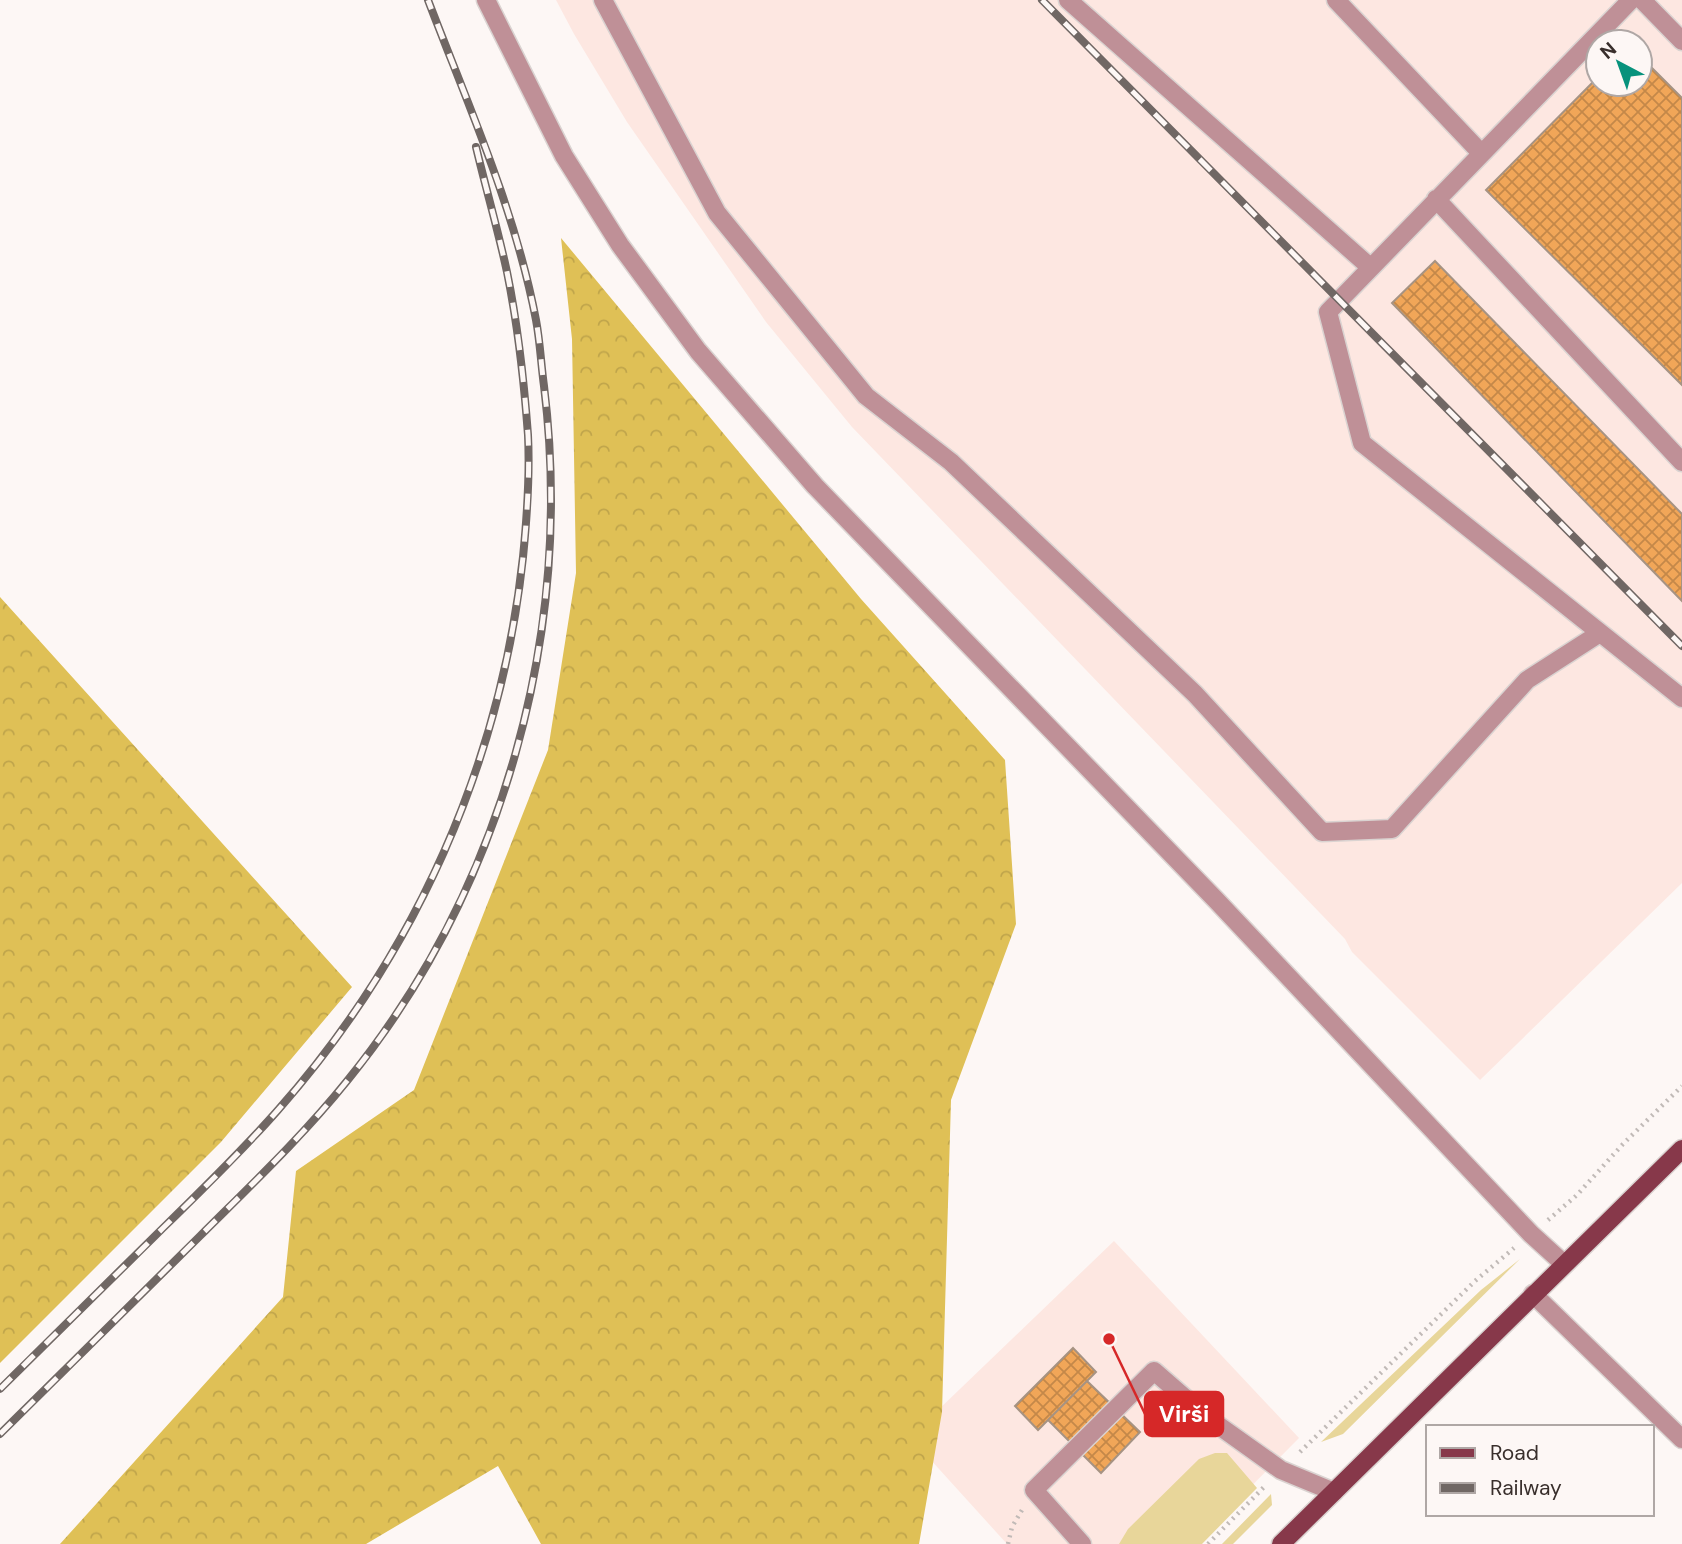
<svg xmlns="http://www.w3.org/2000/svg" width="1682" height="1544" font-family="'DM Sans',sans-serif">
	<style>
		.built { fill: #fde7e1; fill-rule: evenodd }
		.grass { fill: #e8d69a }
		.forest { fill: url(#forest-crowns) }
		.building { fill: url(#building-cross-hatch); stroke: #a69383; stroke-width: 2 }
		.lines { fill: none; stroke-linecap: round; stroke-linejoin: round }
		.minor-casing { stroke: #dad3d1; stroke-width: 21 }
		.major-casing { stroke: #dad3d1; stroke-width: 21 }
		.path { stroke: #c1bab7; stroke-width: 4.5; stroke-dasharray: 2 5; stroke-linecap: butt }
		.minor { stroke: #bf9097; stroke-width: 18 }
		.major { stroke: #87384a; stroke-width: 18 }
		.rail-casing { stroke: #706764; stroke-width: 8 }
		.rail { stroke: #fdf7f5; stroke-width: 5; stroke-dasharray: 16; stroke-linecap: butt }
		.leader { fill: none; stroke: #d62828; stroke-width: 2.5 }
		.callout-dot { fill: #d62828; stroke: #fdf7f5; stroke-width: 2.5 }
		.callout { fill: #d62828; stroke: #d62828; stroke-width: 2.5 }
		.callout-label { font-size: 23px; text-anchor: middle; font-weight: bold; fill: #fff }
	</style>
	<defs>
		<pattern id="forest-crowns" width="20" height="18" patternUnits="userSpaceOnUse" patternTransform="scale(1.75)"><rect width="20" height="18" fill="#dfc056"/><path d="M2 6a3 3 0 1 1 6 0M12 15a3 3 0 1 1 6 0" fill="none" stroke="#c0a54b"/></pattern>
		<pattern id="building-cross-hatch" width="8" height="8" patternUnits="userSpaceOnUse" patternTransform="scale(1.75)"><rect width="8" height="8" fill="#f1a658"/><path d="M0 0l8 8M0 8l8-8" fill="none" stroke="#c48849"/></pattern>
	</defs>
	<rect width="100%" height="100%" fill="#fdf7f5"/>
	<path class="built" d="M 556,0 L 1682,0 L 1682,883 L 1480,1080 L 1352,952 L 1345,939 L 852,427 L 766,322 L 627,122 L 574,34 ZM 1598,42 L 1640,42 L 1640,84 L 1598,84 Z
		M 1114,1241 L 1299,1438 L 1194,1544 L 1007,1544 L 910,1437 Z"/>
	<path class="grass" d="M 1520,1259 L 1343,1434 L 1321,1442 L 1481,1290 Z
		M 1215,1453 L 1227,1453 L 1257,1488 L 1202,1544 L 1119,1544 L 1128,1529 L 1199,1459 Z
		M 1271,1494 L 1272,1505 L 1233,1544 L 1222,1544 Z"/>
	<path class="forest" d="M 561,238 L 861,599 L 1005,760 L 1016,924 L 951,1100 L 942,1412 L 919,1544 L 541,1544 L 498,1466 L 366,1544 L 60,1544 L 283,1297 L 296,1171 L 414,1090 L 548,750 L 576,573 L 572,339 Z
		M 0,597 L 352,987 L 221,1142 L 0,1363 Z"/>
	<path class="building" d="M 1640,56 L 1682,98 L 1682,385 L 1486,190 L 1598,77 L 1598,84 L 1640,84 Z
		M 1435,261 L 1682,514 L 1682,601 L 1392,303 Z
		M 1073,1348 L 1096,1372 L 1038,1430 L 1015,1406 Z
		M 1087,1381 L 1140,1432 L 1101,1473 L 1048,1420 Z"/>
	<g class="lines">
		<defs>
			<path id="minor" d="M 486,0 L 564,156 L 620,245 L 698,351 L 815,486 L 1216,900 L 1531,1234 L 1564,1264
				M 603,0 L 717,213 L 866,396 L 951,462 L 1195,694 L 1322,832 L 1392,829 L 1527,680 L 1600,633
				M 1068,0 L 1370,267
				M 1336,0 L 1481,153
				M 1631,0 L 1328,312 L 1362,443 L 1682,698
				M 1642,0 L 1682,41
				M 1436,199 L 1682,462
				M 1533,1294 L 1682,1439
				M 1082,1544 L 1034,1490 L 1154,1371 L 1208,1418 L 1281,1470 L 1334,1492"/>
			<path id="major" d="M 1281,1544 L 1682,1149"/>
		</defs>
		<use href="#minor" class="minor-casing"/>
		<use href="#major" class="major-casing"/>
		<path class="path" d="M 1548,1220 L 1577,1195 L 1623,1144 L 1682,1086
			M 1300,1452 L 1475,1281 L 1514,1248
			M 1008,1544 L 1012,1527 L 1022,1510
			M 1208,1544 L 1264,1487"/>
		<use href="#minor" class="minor"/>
		<use href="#major" class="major"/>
		<defs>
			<path id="rail" d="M 1042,0 L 1682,646
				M 0,1389 C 54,1335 109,1282 163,1228 C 202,1190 242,1151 278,1110 C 415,955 501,763 523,557 C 527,517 530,475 528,435 C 524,381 518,326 507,272 C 498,230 486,189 476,147
				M 0,1434 C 67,1368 133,1302 200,1236 C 250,1186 302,1137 347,1081 C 504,888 574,631 544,386 C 541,364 540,341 536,320 C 515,209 468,105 428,0"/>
		</defs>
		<use href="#rail" class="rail-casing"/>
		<use href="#rail" class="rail"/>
	</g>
	<path class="leader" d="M1109 1339L1145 1414"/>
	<circle class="callout-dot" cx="1109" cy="1339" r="7"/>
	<rect class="callout" x="1145" y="1392" width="78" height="44" rx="7"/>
	<g class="callout-label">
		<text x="1184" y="1422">Virši</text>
	</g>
	<rect x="1426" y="1425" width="228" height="91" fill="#fdf7f5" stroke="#afa7a5" stroke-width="2"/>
	<rect x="1440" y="1448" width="35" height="10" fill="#87384a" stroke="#afa7a5" stroke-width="2"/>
	<text x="1490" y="1460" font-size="21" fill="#392f2c">Road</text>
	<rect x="1440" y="1483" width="35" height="10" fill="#706764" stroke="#afa7a5" stroke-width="2"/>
	<text x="1490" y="1495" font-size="21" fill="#392f2c">Railway</text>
	<g transform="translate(1619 63) rotate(319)"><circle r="33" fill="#fdf7f5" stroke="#afa7a5" stroke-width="2"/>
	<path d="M0-5L12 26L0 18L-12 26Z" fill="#07927c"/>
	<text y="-10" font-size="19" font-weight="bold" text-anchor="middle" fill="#392f2c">N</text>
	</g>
</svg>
